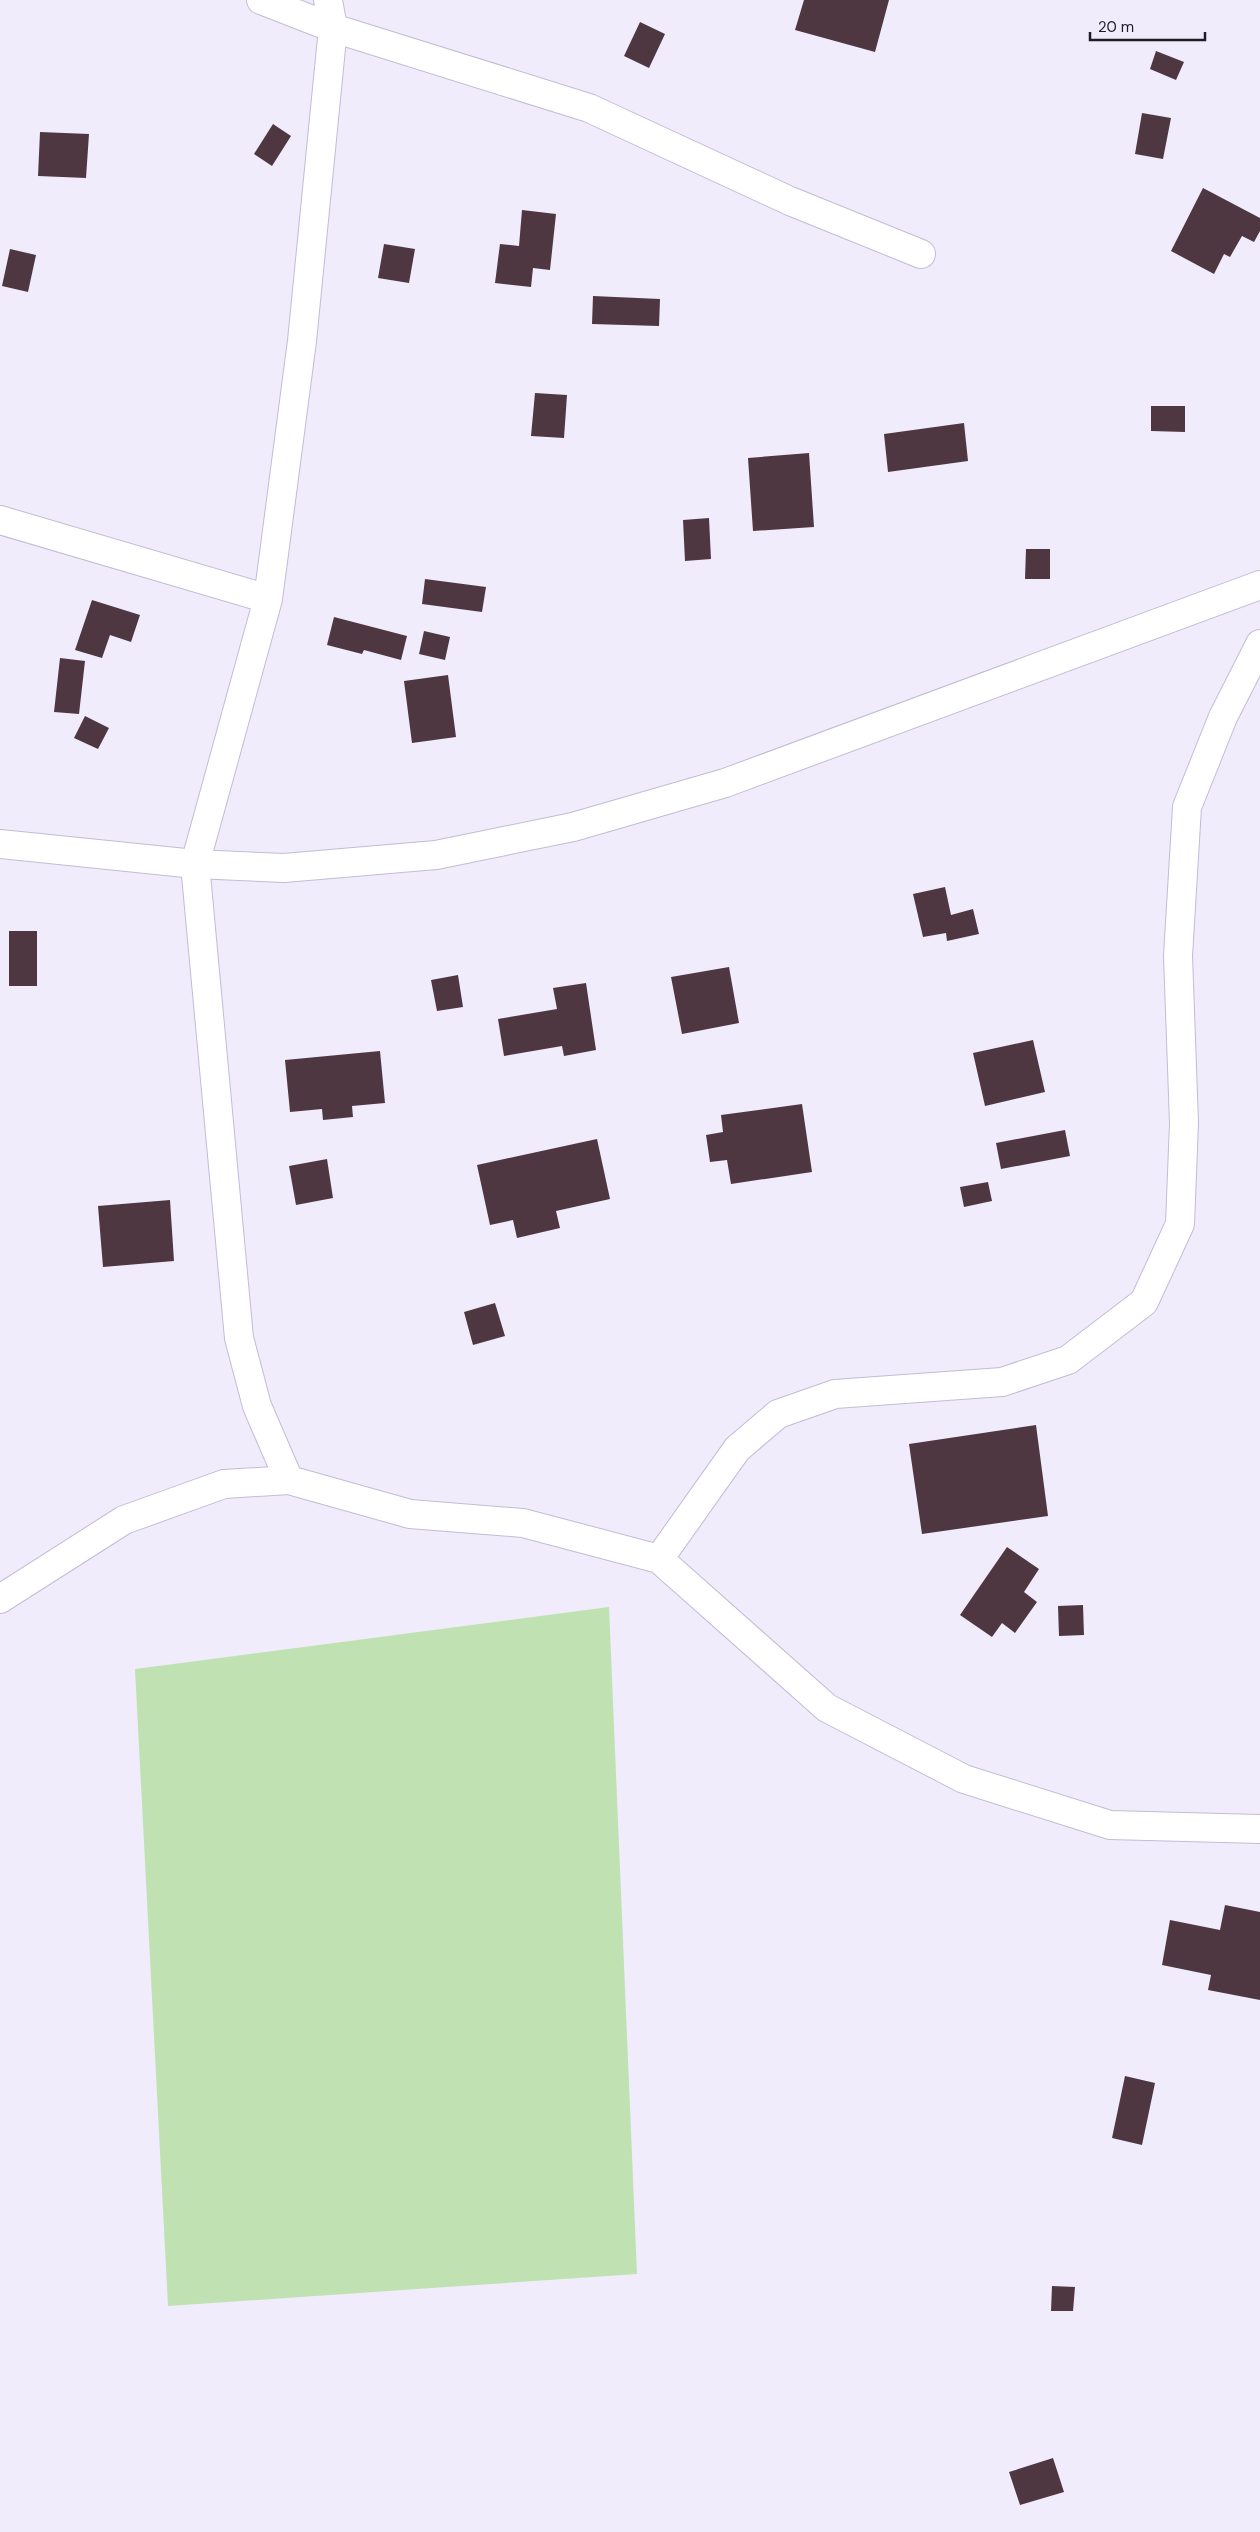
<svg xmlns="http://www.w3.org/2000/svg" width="1260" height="2532" font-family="'DM Sans',sans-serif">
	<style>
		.green { fill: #c0e2b3 }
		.building { fill: #4f3741 }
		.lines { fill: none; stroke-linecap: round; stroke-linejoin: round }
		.minor-casing { stroke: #c2bcd5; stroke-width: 30 }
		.tertiary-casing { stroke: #c2bcd5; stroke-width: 30 }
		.minor { stroke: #fff; stroke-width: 28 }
		.tertiary { stroke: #fff; stroke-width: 28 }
	</style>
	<rect width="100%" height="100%" fill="#f0ecfc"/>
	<path class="green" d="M 609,1607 L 637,2274 L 168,2306 L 135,1669 Z"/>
	<path class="building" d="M 804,0 L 889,0 L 875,52 L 795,30 Z
		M 640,22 L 665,34 L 649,68 L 624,56 Z
		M 1156,51 L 1184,62 L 1176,80 L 1150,69 Z
		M 1142,113 L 1171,118 L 1163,159 L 1135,154 Z
		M 273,124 L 291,136 L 272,166 L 254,154 Z
		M 40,132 L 89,134 L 86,178 L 38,176 Z
		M 1203,188 L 1260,218 L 1260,231 L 1254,242 L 1242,236 L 1230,257 L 1224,254 L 1214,274 L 1171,251 Z
		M 522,210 L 556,214 L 550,270 L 533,268 L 531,287 L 495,283 L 500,244 L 519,246 Z
		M 384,244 L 415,249 L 409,283 L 378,278 Z
		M 10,249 L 36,255 L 28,292 L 2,286 Z
		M 593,296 L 660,299 L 659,326 L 592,324 Z
		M 535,393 L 567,395 L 564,438 L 531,436 Z
		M 1151,406 L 1185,406 L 1185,432 L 1151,431 Z
		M 964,423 L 968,461 L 888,472 L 884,434 Z
		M 809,453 L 814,527 L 753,531 L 748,458 Z
		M 709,518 L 711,559 L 685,561 L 683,520 Z
		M 1026,549 L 1050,549 L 1050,579 L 1025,579 Z
		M 425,579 L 486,587 L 482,612 L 422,604 Z
		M 92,600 L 140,615 L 131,642 L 110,635 L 102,658 L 75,650 Z
		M 334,617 L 407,636 L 401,660 L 364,650 L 362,654 L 327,645 Z
		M 424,631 L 450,637 L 445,660 L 419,654 Z
		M 60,658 L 85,661 L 79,714 L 54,712 Z
		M 448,675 L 456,737 L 412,743 L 404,681 Z
		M 85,716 L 109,728 L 98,749 L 74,738 Z
		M 945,887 L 951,915 L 973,909 L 979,934 L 947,941 L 946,933 L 923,937 L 913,894 Z
		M 9,931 L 37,931 L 37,986 L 9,986 Z
		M 729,967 L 739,1023 L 682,1034 L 671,977 Z
		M 458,975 L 463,1007 L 437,1011 L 431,980 Z
		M 586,983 L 596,1050 L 564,1056 L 562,1046 L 504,1056 L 498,1019 L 557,1009 L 553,988 Z
		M 1033,1040 L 1045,1092 L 985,1106 L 973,1053 Z
		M 380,1051 L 385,1103 L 352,1106 L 353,1117 L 323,1120 L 322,1109 L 290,1112 L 285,1060 Z
		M 802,1104 L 812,1172 L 731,1184 L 727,1160 L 710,1162 L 706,1135 L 723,1132 L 721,1115 Z
		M 1065,1130 L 1070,1156 L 1001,1169 L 996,1143 Z
		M 597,1139 L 610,1199 L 556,1211 L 560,1228 L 517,1238 L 513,1220 L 490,1225 L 477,1165 Z
		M 327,1159 L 333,1198 L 296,1205 L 289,1166 Z
		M 988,1182 L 992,1201 L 964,1207 L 960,1187 Z
		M 170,1200 L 174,1261 L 103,1267 L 98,1206 Z
		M 495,1303 L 505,1336 L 473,1345 L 464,1312 Z
		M 1036,1425 L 1048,1516 L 922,1534 L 909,1444 Z
		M 1007,1547 L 1039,1569 L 1024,1592 L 1037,1602 L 1015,1633 L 1002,1623 L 992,1637 L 960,1615 Z
		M 1083,1605 L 1084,1635 L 1059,1636 L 1058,1606 Z
		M 1225,1905 L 1260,1912 L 1260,2000 L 1208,1990 L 1211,1975 L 1162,1965 L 1170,1920 L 1220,1930 Z
		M 1125,2076 L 1155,2083 L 1142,2145 L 1112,2138 Z
		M 1052,2286 L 1075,2287 L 1073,2311 L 1051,2311 Z
		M 1053,2458 L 1064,2492 L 1020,2505 L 1009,2472 Z"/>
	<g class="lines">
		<defs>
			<path id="minor" d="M 261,0 L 333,28 L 589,108 L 790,201 L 921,254
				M 0,520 L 268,599
				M 289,1480 L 257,1406 L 239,1338 L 195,864 L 268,599 L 302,341 L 333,28 L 328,0
				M 659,1559 L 737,1449 L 778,1414 L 835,1394 L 1002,1382 L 1068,1360 L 1144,1302 L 1180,1224 L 1184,1123 L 1178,956 L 1187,807 L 1223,717 L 1260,644
				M 0,1599 L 124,1520 L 224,1484 L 289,1480 L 410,1514 L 523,1523 L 659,1559 L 827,1708 L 964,1779 L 1110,1825 L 1260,1829"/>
			<path id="tertiary" d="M 0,844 L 195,864 L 284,868 L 436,855 L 573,827 L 725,783 L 1260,585"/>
		</defs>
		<use href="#minor" class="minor-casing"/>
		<use href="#tertiary" class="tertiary-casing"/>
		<use href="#minor" class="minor"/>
		<use href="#tertiary" class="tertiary"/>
	</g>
	<path d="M1090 32v8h115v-8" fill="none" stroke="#1e1c25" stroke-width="2.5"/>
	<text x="1098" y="32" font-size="15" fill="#1e1c25" stroke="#f0ecfc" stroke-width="4" paint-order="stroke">20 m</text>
</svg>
